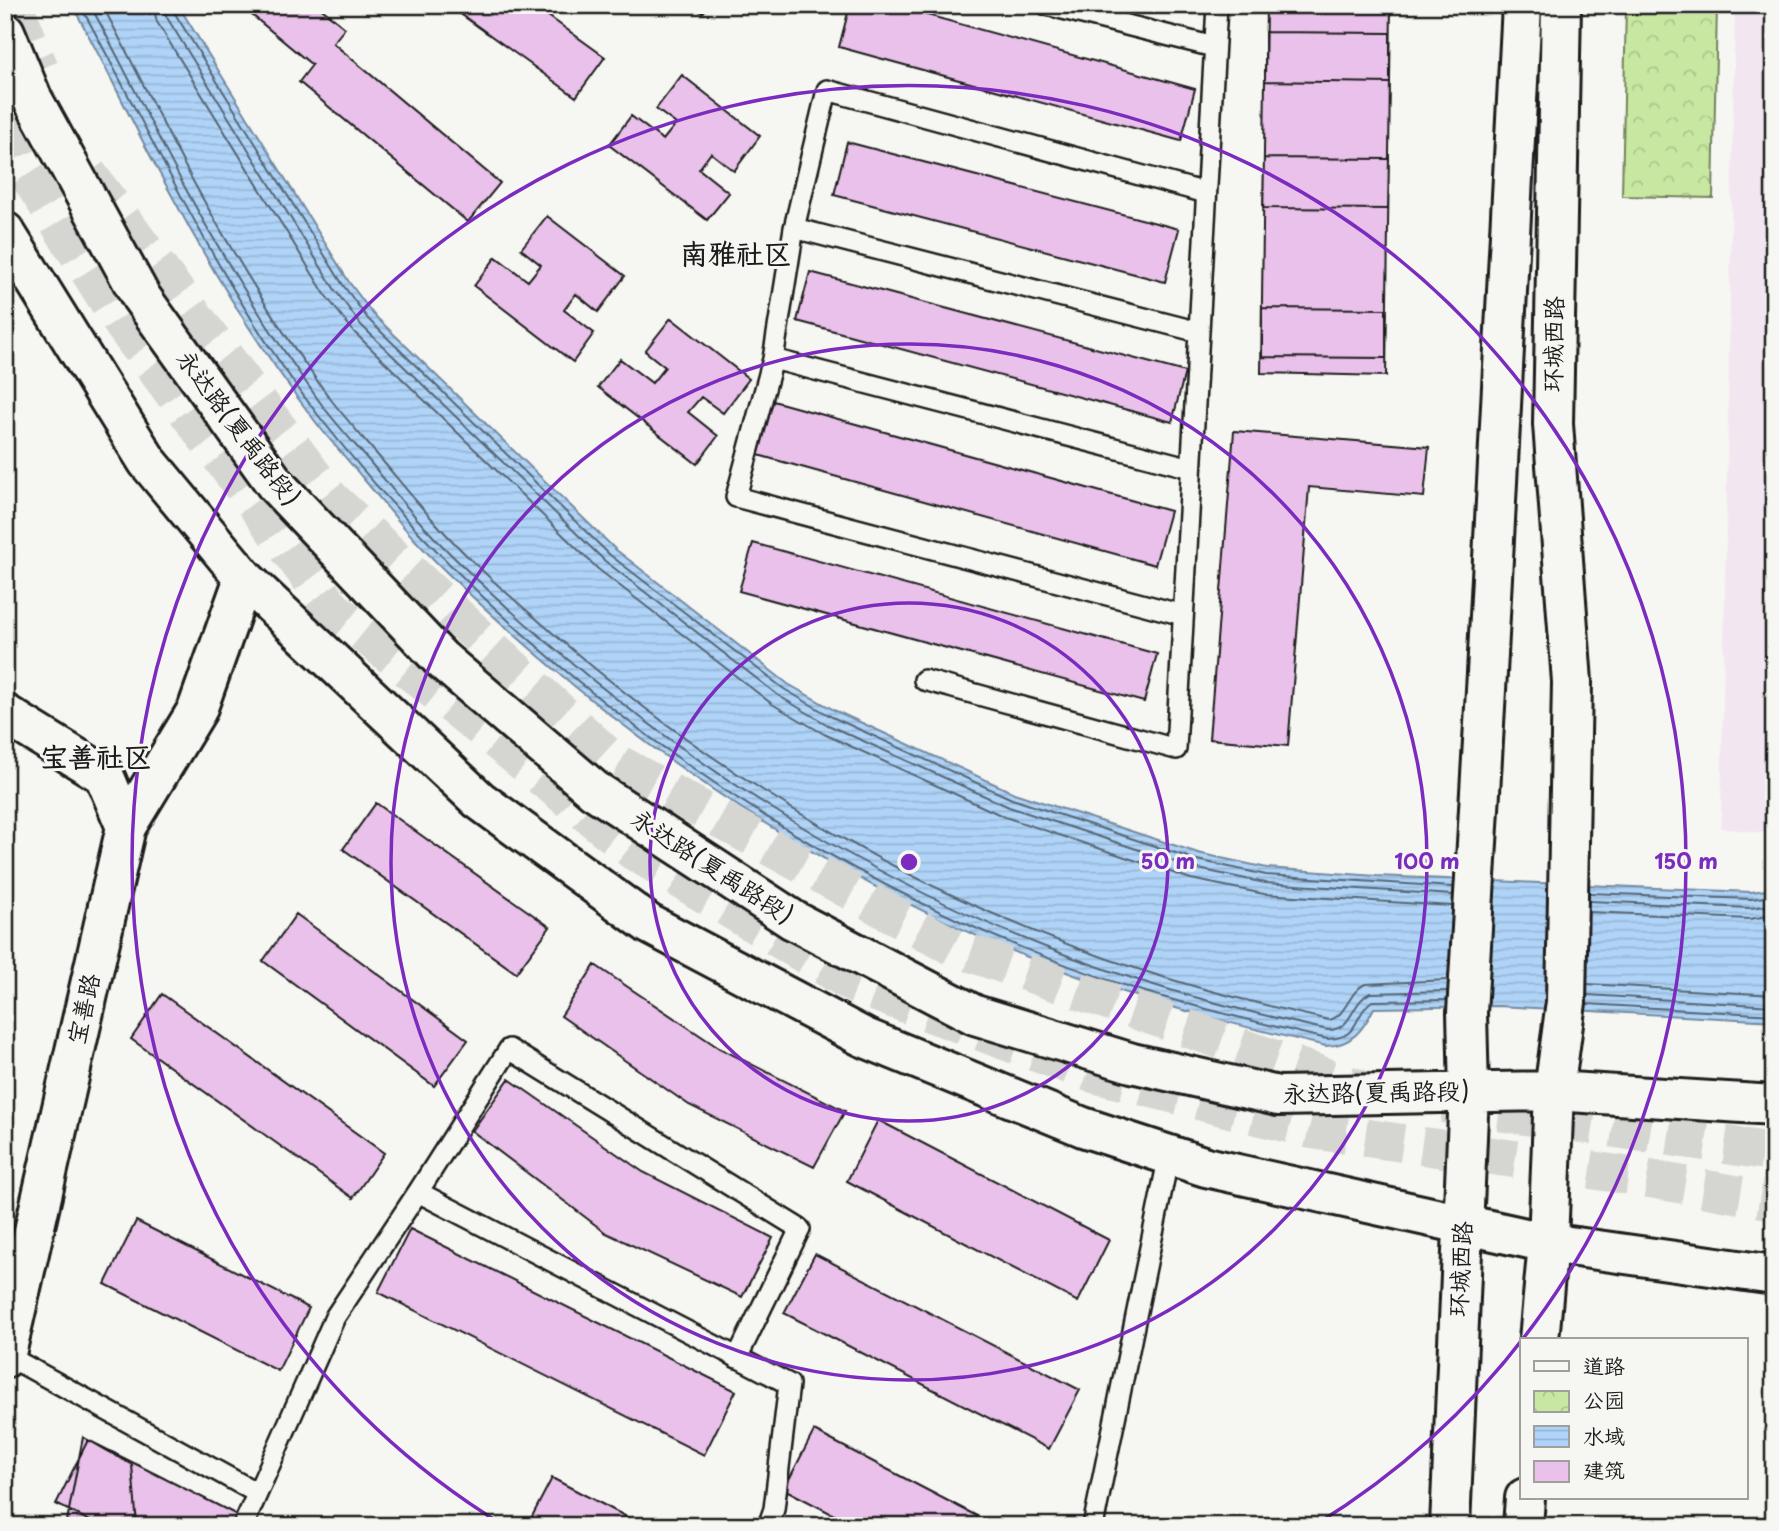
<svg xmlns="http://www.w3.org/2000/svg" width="1779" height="1531" font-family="'Playpen Sans','LXGW WenKai TC',sans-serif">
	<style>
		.built { fill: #f2e6f0 }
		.park { fill: url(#park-crowns); stroke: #72825e; stroke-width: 2 }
		.water { fill: url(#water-rules); stroke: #748aa0; stroke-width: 2 }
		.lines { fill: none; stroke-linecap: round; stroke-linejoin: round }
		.shore { stroke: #576674; stroke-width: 2 }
		.building { fill: #e9c1ea; stroke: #1c1c1c; stroke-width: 2 }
		.trunk-tunnel { stroke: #d5d5d2; stroke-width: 38; stroke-dasharray: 38 19; stroke-linecap: butt }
		.service-casing { stroke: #1c1c1c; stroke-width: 24 }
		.minor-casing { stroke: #1c1c1c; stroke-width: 44 }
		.primary-casing { stroke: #1c1c1c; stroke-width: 44 }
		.service { stroke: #f6f6f2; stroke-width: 19 }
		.minor { stroke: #f6f6f2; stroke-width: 38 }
		.primary { stroke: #f6f6f2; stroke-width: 38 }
		.ring { fill: none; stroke: #7b2cbf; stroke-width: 3.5 }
		.labels { text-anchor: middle; stroke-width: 6; stroke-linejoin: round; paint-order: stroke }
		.street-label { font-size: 24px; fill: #1c1c1c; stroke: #f6f6f2 }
		.quarter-label { font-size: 28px; font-weight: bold; fill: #1c1c1c; stroke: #f6f6f2 }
		.centre { fill: #7b2cbf; stroke: #f6f6f2; stroke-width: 3.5 }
		.ring-label { font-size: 21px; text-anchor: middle; font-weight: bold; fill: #7b2cbf; stroke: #f6f6f2; stroke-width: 6; stroke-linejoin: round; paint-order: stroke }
	</style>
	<defs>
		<pattern id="park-crowns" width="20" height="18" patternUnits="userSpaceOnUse" patternTransform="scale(1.75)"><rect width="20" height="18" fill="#c8e8a1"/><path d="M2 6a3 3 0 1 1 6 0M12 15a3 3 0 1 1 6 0" fill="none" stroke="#abc68a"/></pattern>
		<pattern id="water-rules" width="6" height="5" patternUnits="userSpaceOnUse" patternTransform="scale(1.75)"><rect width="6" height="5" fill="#afd4f8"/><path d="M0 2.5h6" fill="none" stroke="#96b5d4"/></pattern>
	</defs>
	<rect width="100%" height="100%" fill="#f6f6f2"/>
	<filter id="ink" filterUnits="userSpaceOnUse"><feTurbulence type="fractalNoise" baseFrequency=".0143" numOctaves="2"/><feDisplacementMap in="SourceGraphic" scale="14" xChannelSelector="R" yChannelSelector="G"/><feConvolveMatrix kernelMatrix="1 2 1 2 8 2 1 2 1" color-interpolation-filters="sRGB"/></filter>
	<g filter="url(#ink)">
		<path class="built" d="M 1735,5 L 1774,5 L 1774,834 L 1721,828 Z"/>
		<path class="park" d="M 1626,5 L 1717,5 L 1713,198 L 1622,196 Z"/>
		<path class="water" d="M 72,5 L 178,5 L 349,282 L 373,314 L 615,549 L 788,684 L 836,711 L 1014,793 L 1198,853 L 1267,868 L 1376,876 L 1751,892 L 1774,889 L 1774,1021 L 1498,1006 L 1374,1008 C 1363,1030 1351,1046 1326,1046 C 1262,1031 1199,1016 1136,996 C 918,927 713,807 540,657 C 497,620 455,583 416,541 C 397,520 379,497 361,476 C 345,456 327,438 312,417 C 259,348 212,271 171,194 C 136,132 107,67 72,5 Z"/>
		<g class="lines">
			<path class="shore" d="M 80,5 C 156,143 221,290 318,415 C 525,679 818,888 1139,990 C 1201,1009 1264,1024 1327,1039 C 1361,1039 1353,1014 1372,1001 L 1447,1000
				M 90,5 C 123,64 151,125 183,184 C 224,260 271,335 322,405 C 337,425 354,443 370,462 C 390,486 409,511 430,533 C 467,572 506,607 547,642 C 720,791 923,912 1141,981 C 1203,1001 1265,1016 1328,1030 C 1353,1030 1351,1002 1370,993 L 1447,991
				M 102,5 C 134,64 162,124 194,183 C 235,257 280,332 332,401 C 347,420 364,439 380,458 C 398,479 415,501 434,521 C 471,563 513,599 555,635 C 726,783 928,902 1144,971 C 1205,991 1267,1006 1329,1020 C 1347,1016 1348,992 1365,984 L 1448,980
				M 153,5 L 157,22 L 326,296 L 354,332 L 598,569 L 772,704 L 824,734 L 1005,817 L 1191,879 L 1264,894 L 1452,906
				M 164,5 L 166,16 L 335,290 L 361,325 L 605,561 L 779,696 L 828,725 L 1009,807 L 1194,868 L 1265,883 L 1453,895
				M 172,5 L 174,12 L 343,285 L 368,319 L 610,555 L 784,689 L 832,717 L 1012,799 L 1197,860 L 1266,875 L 1453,887
				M 1589,893 L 1751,899 L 1774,896
				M 1589,901 L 1750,908 L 1774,905
				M 1589,912 L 1750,919 L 1774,915
				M 1587,984 L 1774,995
				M 1587,995 L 1774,1006
				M 1587,1004 L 1774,1015"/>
		</g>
		<path class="building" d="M 260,5 L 317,5 L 345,28 L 333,43 L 500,183 L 468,222 L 299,82 L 312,65 L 252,15 Z
			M 448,5 L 533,5 L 605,57 L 576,97 Z
			M 693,5 L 708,5 L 703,13 Z
			M 850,5 L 891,5 L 1195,89 L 1181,141 L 839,47 Z
			M 1266,5 L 1391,5 L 1386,376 L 1261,373 Z
			M 1265,32 L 1390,33 L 1390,83 L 1265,81 Z
			M 682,75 L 760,136 L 734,171 L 711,153 L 699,169 L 729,193 L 707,220 L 609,145 L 631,116 L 663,140 L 676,124 L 656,109 Z
			M 847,142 L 1179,229 L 1165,282 L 834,195 Z
			M 1264,158 L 1389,159 L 1388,209 L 1263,208 Z
			M 547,216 L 625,276 L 598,312 L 576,294 L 564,310 L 594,333 L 573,362 L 474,286 L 496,257 L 528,281 L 541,265 L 521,249 Z
			M 810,272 L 1185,372 L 1172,422 L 797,321 Z
			M 1262,308 L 1386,309 L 1386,358 L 1262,357 Z
			M 671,318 L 749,379 L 723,413 L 701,397 L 688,412 L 718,436 L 697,464 L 598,387 L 620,359 L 652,383 L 665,367 L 645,351 Z
			M 773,401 L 1170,511 L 1155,565 L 758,455 Z
			M 1234,431 L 1429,447 L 1424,497 L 1309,487 L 1288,746 L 1209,739 Z
			M 753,543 L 1157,654 L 1144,702 L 739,591 Z
			M 1774,696 L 1774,771 L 1771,771 Z
			M 376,803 L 550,927 L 516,973 L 343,849 Z
			M 296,914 L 468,1040 L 434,1086 L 263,961 Z
			M 595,965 L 719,1048 L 845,1111 L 814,1167 L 689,1105 L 561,1016 Z
			M 162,994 L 384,1153 L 353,1198 L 131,1039 Z
			M 509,1079 L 643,1172 L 773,1238 L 742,1297 L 606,1233 L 472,1131 Z
			M 878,1120 L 1109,1240 L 1078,1302 L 847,1181 Z
			M 136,1221 L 309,1308 L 278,1371 L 105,1284 Z
			M 410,1229 L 736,1391 L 704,1455 L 378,1292 Z
			M 815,1254 L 1080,1390 L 1049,1449 L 784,1313 Z
			M 814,1431 L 996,1526 L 855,1526 L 784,1489 Z
			M 83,1437 L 132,1465 L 137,1526 L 66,1526 Z
			M 88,1440 L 259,1526 L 100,1526 L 56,1504 Z
			M 552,1478 L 644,1526 L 527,1526 Z"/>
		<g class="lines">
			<path class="trunk-tunnel" d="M 14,5 L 40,69
				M 5,122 L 27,173 L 123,325 L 332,608 L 633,851 L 855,985 L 1090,1073 L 1312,1130 L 1639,1177 L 1774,1201
				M 88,174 L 331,499 L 613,761 L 953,947 L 1373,1093
				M 1443,1104 L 1774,1152"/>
			<defs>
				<path id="service" d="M 1047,5 L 1214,47
					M 794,228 L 1199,332
					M 773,359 L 1191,468
					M 1183,615 L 736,497 L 773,359 L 794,228 L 827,90 L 1206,193
					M 924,680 L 1176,749 L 1217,5
					M 418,1192 L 509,1049 L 800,1229 L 737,1358
					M 6,1355 L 257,1493
					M 243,1526 L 335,1317 L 418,1192 L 789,1384 L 774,1509 L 768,1526
					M 1093,1526 L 1169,1155"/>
				<path id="minor" d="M 5,714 L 104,775 L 126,827 L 5,1358
					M 126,827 L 197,710 L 244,578"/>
				<path id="primary" d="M 5,32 L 32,98 L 141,297 L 276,485 L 441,659 L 594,790 L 793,920 L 975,1015 L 1132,1063 L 1278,1096 L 1554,1091 L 1774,1105
					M 5,232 L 147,461 L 244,578 L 479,800 L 649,924 L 863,1037 L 1083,1127 L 1206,1167 L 1548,1243 L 1774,1275
					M 1539,1340 L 1548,1243 L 1554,1091 L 1566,1002 L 1572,682 L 1553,424 L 1561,5
					M 1450,1526 L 1469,1092 L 1467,1013 L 1487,673 L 1522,5
					M 1523,1526 L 1525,1498"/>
			</defs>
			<use href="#service" class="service-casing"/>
			<use href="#minor" class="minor-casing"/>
			<use href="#primary" class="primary-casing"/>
			<use href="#service" class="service"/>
			<use href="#minor" class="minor"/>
			<use href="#primary" class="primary"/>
		</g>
	</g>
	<g class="ring">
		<circle cx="909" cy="862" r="259"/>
		<circle cx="909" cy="862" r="518"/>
		<path d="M503 1525A777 777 0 1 1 1315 1525"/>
	</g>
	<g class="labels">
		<g class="street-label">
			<text transform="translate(1554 344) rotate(-89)" y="8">环城西路</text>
			<text transform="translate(238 428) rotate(53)" y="8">永达路(夏禹路段)</text>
			<text transform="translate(712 867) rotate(33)" y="8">永达路(夏禹路段)</text>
			<text transform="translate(84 1009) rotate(-77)" y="8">宝善路</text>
			<text transform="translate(1376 1093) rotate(-1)" y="8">永达路(夏禹路段)</text>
			<text transform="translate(1461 1269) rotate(-87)" y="8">环城西路</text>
		</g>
		<g class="quarter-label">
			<text x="736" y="264">南雅社区</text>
			<text x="96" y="767">宝善社区</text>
		</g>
	</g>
	<circle cx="909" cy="862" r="10" class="centre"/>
	<g class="ring-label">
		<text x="1168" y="869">50 m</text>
		<text x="1427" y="869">100 m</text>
		<text x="1686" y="869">150 m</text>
	</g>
	<rect width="1779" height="1531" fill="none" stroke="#f6f6f2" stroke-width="28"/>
	<rect x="14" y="14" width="1751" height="1503" fill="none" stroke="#1c1c1c" stroke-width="2.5" filter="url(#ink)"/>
	<rect x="1520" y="1338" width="228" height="161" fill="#f6f6f2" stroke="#9f9f9c" stroke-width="2"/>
	<rect x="1534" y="1361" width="35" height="10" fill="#f6f6f2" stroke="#9f9f9c" stroke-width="2"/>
	<text x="1583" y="1374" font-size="21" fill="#1c1c1c">道路</text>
	<rect x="1534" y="1391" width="35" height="21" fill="url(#park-crowns)" stroke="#9f9f9c" stroke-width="2"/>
	<text x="1583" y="1408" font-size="21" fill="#1c1c1c">公园</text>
	<rect x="1534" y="1426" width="35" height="21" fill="url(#water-rules)" stroke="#9f9f9c" stroke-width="2"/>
	<text x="1583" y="1444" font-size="21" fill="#1c1c1c">水域</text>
	<rect x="1534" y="1461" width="35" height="21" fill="#e9c1ea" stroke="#9f9f9c" stroke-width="2"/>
	<text x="1583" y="1478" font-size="21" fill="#1c1c1c">建筑</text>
</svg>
